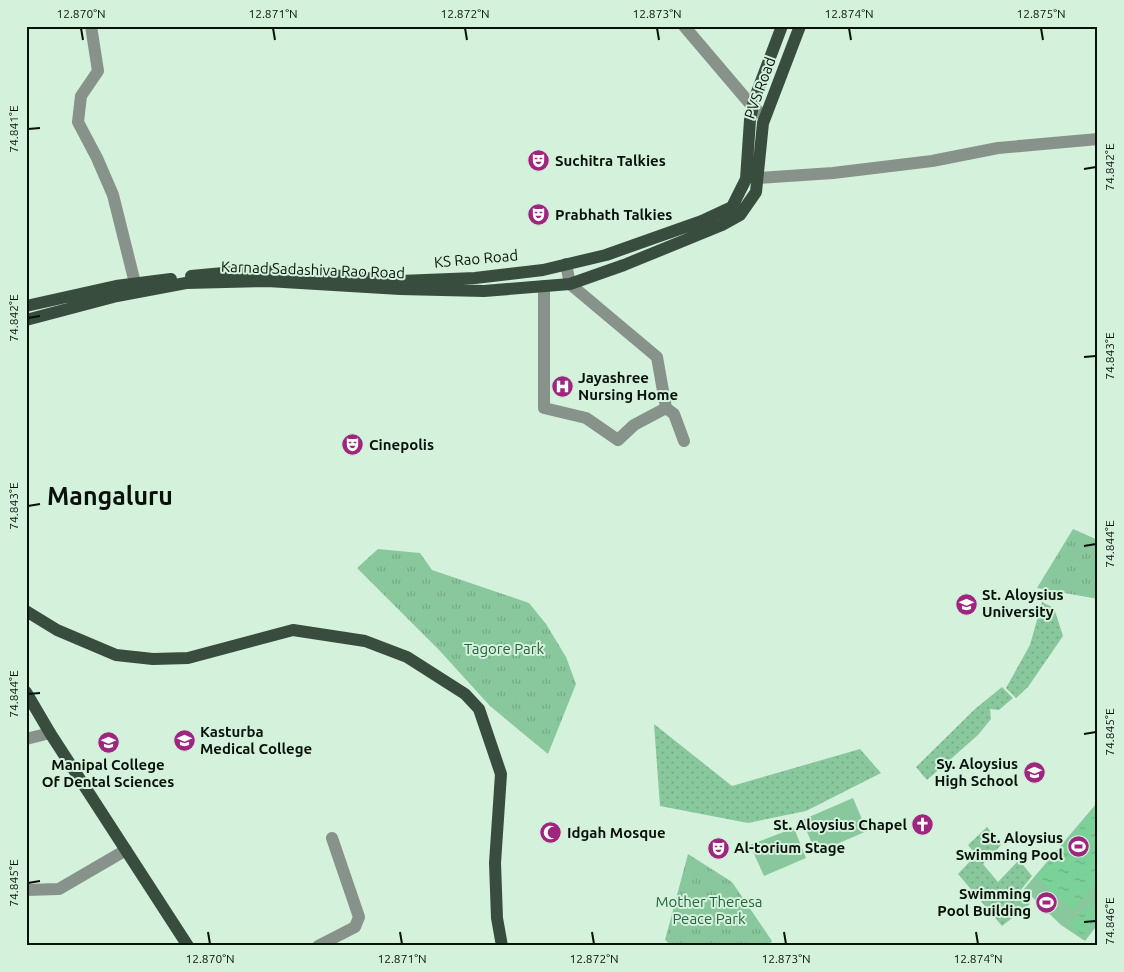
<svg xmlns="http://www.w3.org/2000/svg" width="1124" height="972" font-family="Ubuntu,sans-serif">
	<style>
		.grass { fill: url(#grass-dots) }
		.park { fill: url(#park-tufts) }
		.pitch { fill: #89c79d }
		.water { fill: url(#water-ripples) }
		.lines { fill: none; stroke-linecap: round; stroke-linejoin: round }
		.street { stroke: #87928a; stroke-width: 12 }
		.primary { stroke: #394d3f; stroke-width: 12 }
		.ticks { fill: none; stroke: #08120b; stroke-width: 2 }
		.labels { text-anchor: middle; stroke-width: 4; stroke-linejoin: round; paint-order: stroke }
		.street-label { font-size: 15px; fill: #08120b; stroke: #d4f1dc }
		.poi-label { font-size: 15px; font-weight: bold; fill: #08120b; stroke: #d4f1dc; text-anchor: start }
		.park-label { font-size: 15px; fill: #27643f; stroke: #d4f1dc }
		.town-label { font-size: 25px; font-weight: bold; fill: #08120b; stroke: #d4f1dc }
		.neatline { fill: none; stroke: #08120b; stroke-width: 2 }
		.ticks-label { font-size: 12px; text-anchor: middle; fill: #08120b }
	</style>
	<defs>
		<pattern id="grass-dots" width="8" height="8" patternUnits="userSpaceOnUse" patternTransform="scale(1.25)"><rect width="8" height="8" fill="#89c79d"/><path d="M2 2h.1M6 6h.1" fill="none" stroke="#75aa86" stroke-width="1.8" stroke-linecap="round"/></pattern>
		<pattern id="park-tufts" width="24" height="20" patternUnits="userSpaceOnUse" patternTransform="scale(1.25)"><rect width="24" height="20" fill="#89c79d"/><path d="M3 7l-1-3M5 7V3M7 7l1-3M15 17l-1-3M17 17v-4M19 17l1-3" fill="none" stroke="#75aa86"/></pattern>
		<pattern id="water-ripples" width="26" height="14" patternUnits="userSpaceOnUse" patternTransform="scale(1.25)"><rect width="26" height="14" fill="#7bd298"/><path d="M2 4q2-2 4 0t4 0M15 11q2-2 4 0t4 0" fill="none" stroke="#69b382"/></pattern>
	</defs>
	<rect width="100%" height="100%" fill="#d4f1dc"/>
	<path class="grass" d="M 1042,602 L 1054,608 L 1063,636 L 1028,687 L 1016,698 L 1006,688 L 1030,645 Z
		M 1002,687 L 1013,698 L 999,710 L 990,709 L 991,719 L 978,735 L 927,780 L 916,767 L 975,709 Z
		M 654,724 L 732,786 L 860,749 L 881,773 L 806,811 L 748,823 L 660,806 Z
		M 987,827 L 1001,845 L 983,864 L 998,882 L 1019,860 L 1032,876 L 1017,895 L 1030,904 L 1002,926 L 958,874 L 976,855 L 968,845 Z"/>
	<path class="park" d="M 1073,529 L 1098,540 L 1098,599 L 1037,588 Z
		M 378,549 L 420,553 L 432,570 L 529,603 L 546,624 L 566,657 L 576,684 L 548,754 L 490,706 L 440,651 L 357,568 Z
		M 688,854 L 732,882 L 772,941 L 768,946 L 672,946 L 665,940 Z"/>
	<path class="pitch" d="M 853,798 L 867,831 L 816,853 L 802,820 Z
		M 1096,804 L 1098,895 L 1095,899 L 1098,902 L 1098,924 L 1085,941 L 1061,925 L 1024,889 Z
		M 794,828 L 806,858 L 764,876 L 750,845 Z"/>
	<path class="water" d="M 1096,809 L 1098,811 L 1098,880 L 1073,910 L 1036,877 Z
		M 1089,904 L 1098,911 L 1098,916 L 1082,935 L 1071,924 Z"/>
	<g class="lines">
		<path class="street" d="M 91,26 L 98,71 L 81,96 L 78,122 L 97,158 L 113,195 L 135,283
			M 684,26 L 752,106 L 765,117
			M 758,178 L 833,173 L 932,161 L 998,148 L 1098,139
			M 566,264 L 570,284 L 657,357 L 666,408 L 674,414 L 684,441
			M 544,286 L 544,408 L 586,418 L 618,440 L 634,425 L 666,408
			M 26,739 L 50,733
			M 26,890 L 59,889 L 126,850
			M 318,946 L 355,927 L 359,917 L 332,838"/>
		<path class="primary" d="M 191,276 L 245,271 L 295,272 L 400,281 L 475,278 L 543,270 L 606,255 L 702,221 L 732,207 L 746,179 L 750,120 L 754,100 L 782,26
			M 26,306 L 116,286 L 171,279
			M 26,320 L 117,296 L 186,283 L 267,281 L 400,289 L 484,291 L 570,284 L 624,265 L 722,225 L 740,215 L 756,192 L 763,123 L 800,26
			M 26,611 L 57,630 L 116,655 L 153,659 L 188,658 L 293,630 L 365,641 L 407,657 L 465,694 L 479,709 L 501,774 L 495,863 L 497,918 L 502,946
			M 26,692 L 50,733 L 188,946"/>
	</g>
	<path class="ticks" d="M 81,28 L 83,40M 273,28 L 275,40M 465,28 L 467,40M 657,28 L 659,40M 849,28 L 851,40M 1041,28 L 1043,40M 28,129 L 40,128M 1084,169 L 1096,167M 28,318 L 40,316M 1084,357 L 1096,356M 28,506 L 40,504M 1084,546 L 1096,544M 28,694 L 40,693M 1084,734 L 1096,732M 28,883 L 40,881M 1084,922 L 1096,921M 208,932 L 210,944M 400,932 L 402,944M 592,932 L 594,944M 784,932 L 786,944M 976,932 L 978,944"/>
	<defs>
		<symbol id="theatre-disc" viewBox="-11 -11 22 22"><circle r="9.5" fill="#9e267f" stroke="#d4f1dc"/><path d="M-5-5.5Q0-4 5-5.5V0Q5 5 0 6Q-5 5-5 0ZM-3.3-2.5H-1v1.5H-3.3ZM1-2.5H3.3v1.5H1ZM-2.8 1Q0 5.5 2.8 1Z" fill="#fff"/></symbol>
		<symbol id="hospital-disc" viewBox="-11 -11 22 22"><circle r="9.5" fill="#9e267f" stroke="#d4f1dc"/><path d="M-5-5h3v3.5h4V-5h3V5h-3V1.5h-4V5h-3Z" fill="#fff"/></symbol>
		<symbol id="university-disc" viewBox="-11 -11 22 22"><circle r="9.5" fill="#9e267f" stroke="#d4f1dc"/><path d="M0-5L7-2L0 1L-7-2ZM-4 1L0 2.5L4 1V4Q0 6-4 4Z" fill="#fff"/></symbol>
		<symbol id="school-disc" viewBox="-11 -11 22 22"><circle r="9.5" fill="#9e267f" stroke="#d4f1dc"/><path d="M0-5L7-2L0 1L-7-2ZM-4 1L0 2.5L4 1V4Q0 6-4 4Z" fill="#fff"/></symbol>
		<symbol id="church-disc" viewBox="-11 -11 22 22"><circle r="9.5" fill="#9e267f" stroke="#d4f1dc"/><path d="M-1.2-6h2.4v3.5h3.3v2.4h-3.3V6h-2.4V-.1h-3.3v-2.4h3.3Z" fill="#fff"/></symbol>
		<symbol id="mosque-disc" viewBox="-11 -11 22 22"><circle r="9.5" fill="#9e267f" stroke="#d4f1dc"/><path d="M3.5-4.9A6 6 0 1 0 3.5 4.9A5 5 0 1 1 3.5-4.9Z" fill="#fff"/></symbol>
		<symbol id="stadium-disc" viewBox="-11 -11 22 22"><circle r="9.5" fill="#9e267f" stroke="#d4f1dc"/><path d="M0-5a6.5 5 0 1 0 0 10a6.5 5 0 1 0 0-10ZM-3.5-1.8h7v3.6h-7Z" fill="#fff"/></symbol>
	</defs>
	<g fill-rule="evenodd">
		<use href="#theatre-disc" x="526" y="148" width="25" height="25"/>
		<use href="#theatre-disc" x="526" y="202" width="25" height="25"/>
		<use href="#hospital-disc" x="550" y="374" width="25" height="25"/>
		<use href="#theatre-disc" x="340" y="432" width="25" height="25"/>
		<use href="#university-disc" x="954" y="592" width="25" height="25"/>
		<use href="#university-disc" x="172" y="728" width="25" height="25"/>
		<use href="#university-disc" x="96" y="730" width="25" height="25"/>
		<use href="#school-disc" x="1022" y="760" width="25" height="25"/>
		<use href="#church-disc" x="910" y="812" width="25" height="25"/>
		<use href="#mosque-disc" x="538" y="820" width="25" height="25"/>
		<use href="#stadium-disc" x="1066" y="834" width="25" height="25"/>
		<use href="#theatre-disc" x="706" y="836" width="25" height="25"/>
		<use href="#stadium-disc" x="1034" y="890" width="25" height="25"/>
	</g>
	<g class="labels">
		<g class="street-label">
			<text transform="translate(760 88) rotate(-70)" y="5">PVS Road</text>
			<text transform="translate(476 259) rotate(-5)" y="5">KS Rao Road</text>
			<text transform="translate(313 270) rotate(2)" y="5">Karnad Sadashiva Rao Road</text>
		</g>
		<g class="poi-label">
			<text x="555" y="166">Suchitra Talkies</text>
			<text x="555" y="220">Prabhath Talkies</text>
			<text x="578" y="383">Jayashree<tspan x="578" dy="17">Nursing Home</tspan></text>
			<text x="369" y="450">Cinepolis</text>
			<text x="982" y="600">St. Aloysius<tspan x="982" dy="17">University</tspan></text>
			<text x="200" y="737">Kasturba<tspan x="200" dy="17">Medical College</tspan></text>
			<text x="1018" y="769" text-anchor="end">Sy. Aloysius<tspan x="1018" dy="17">High School</tspan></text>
			<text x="108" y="770" text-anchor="middle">Manipal College<tspan x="108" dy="17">Of Dental Sciences</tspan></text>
			<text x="907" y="830" text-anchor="end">St. Aloysius Chapel</text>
			<text x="567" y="838">Idgah Mosque</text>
			<text x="1063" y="843" text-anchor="end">St. Aloysius<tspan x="1063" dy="17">Swimming Pool</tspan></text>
			<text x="734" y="853">Al-torium Stage</text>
			<text x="1031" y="899" text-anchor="end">Swimming<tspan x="1031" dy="17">Pool Building</tspan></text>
		</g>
		<g class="park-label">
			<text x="504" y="654">Tagore Park</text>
			<text x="709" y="907">Mother Theresa<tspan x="709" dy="17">Peace Park</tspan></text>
		</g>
		<g class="town-label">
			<text x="110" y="505">Mangaluru</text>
		</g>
	</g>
	<rect width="1124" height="972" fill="none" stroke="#d4f1dc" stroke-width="55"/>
	<rect x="28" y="28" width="1068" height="916" class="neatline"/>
	<g class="ticks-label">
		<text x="81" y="18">12.870°N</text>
		<text x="273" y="18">12.871°N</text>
		<text x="465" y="18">12.872°N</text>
		<text x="657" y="18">12.873°N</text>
		<text x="849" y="18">12.874°N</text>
		<text x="1041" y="18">12.875°N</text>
		<text transform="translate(14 129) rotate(-90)" y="4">74.841°E</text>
		<text transform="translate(1110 167) rotate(-90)" y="4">74.842°E</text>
		<text transform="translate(14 318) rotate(-90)" y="4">74.842°E</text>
		<text transform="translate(1110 356) rotate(-90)" y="4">74.843°E</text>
		<text transform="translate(14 506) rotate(-90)" y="4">74.843°E</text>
		<text transform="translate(1110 544) rotate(-90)" y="4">74.844°E</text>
		<text transform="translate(14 694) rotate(-90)" y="4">74.844°E</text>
		<text transform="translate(1110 732) rotate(-90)" y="4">74.845°E</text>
		<text transform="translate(14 883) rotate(-90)" y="4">74.845°E</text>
		<text transform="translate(1110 921) rotate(-90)" y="4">74.846°E</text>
		<text x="210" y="963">12.870°N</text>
		<text x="402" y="963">12.871°N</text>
		<text x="594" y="963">12.872°N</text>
		<text x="786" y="963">12.873°N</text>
		<text x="978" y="963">12.874°N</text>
	</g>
</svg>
